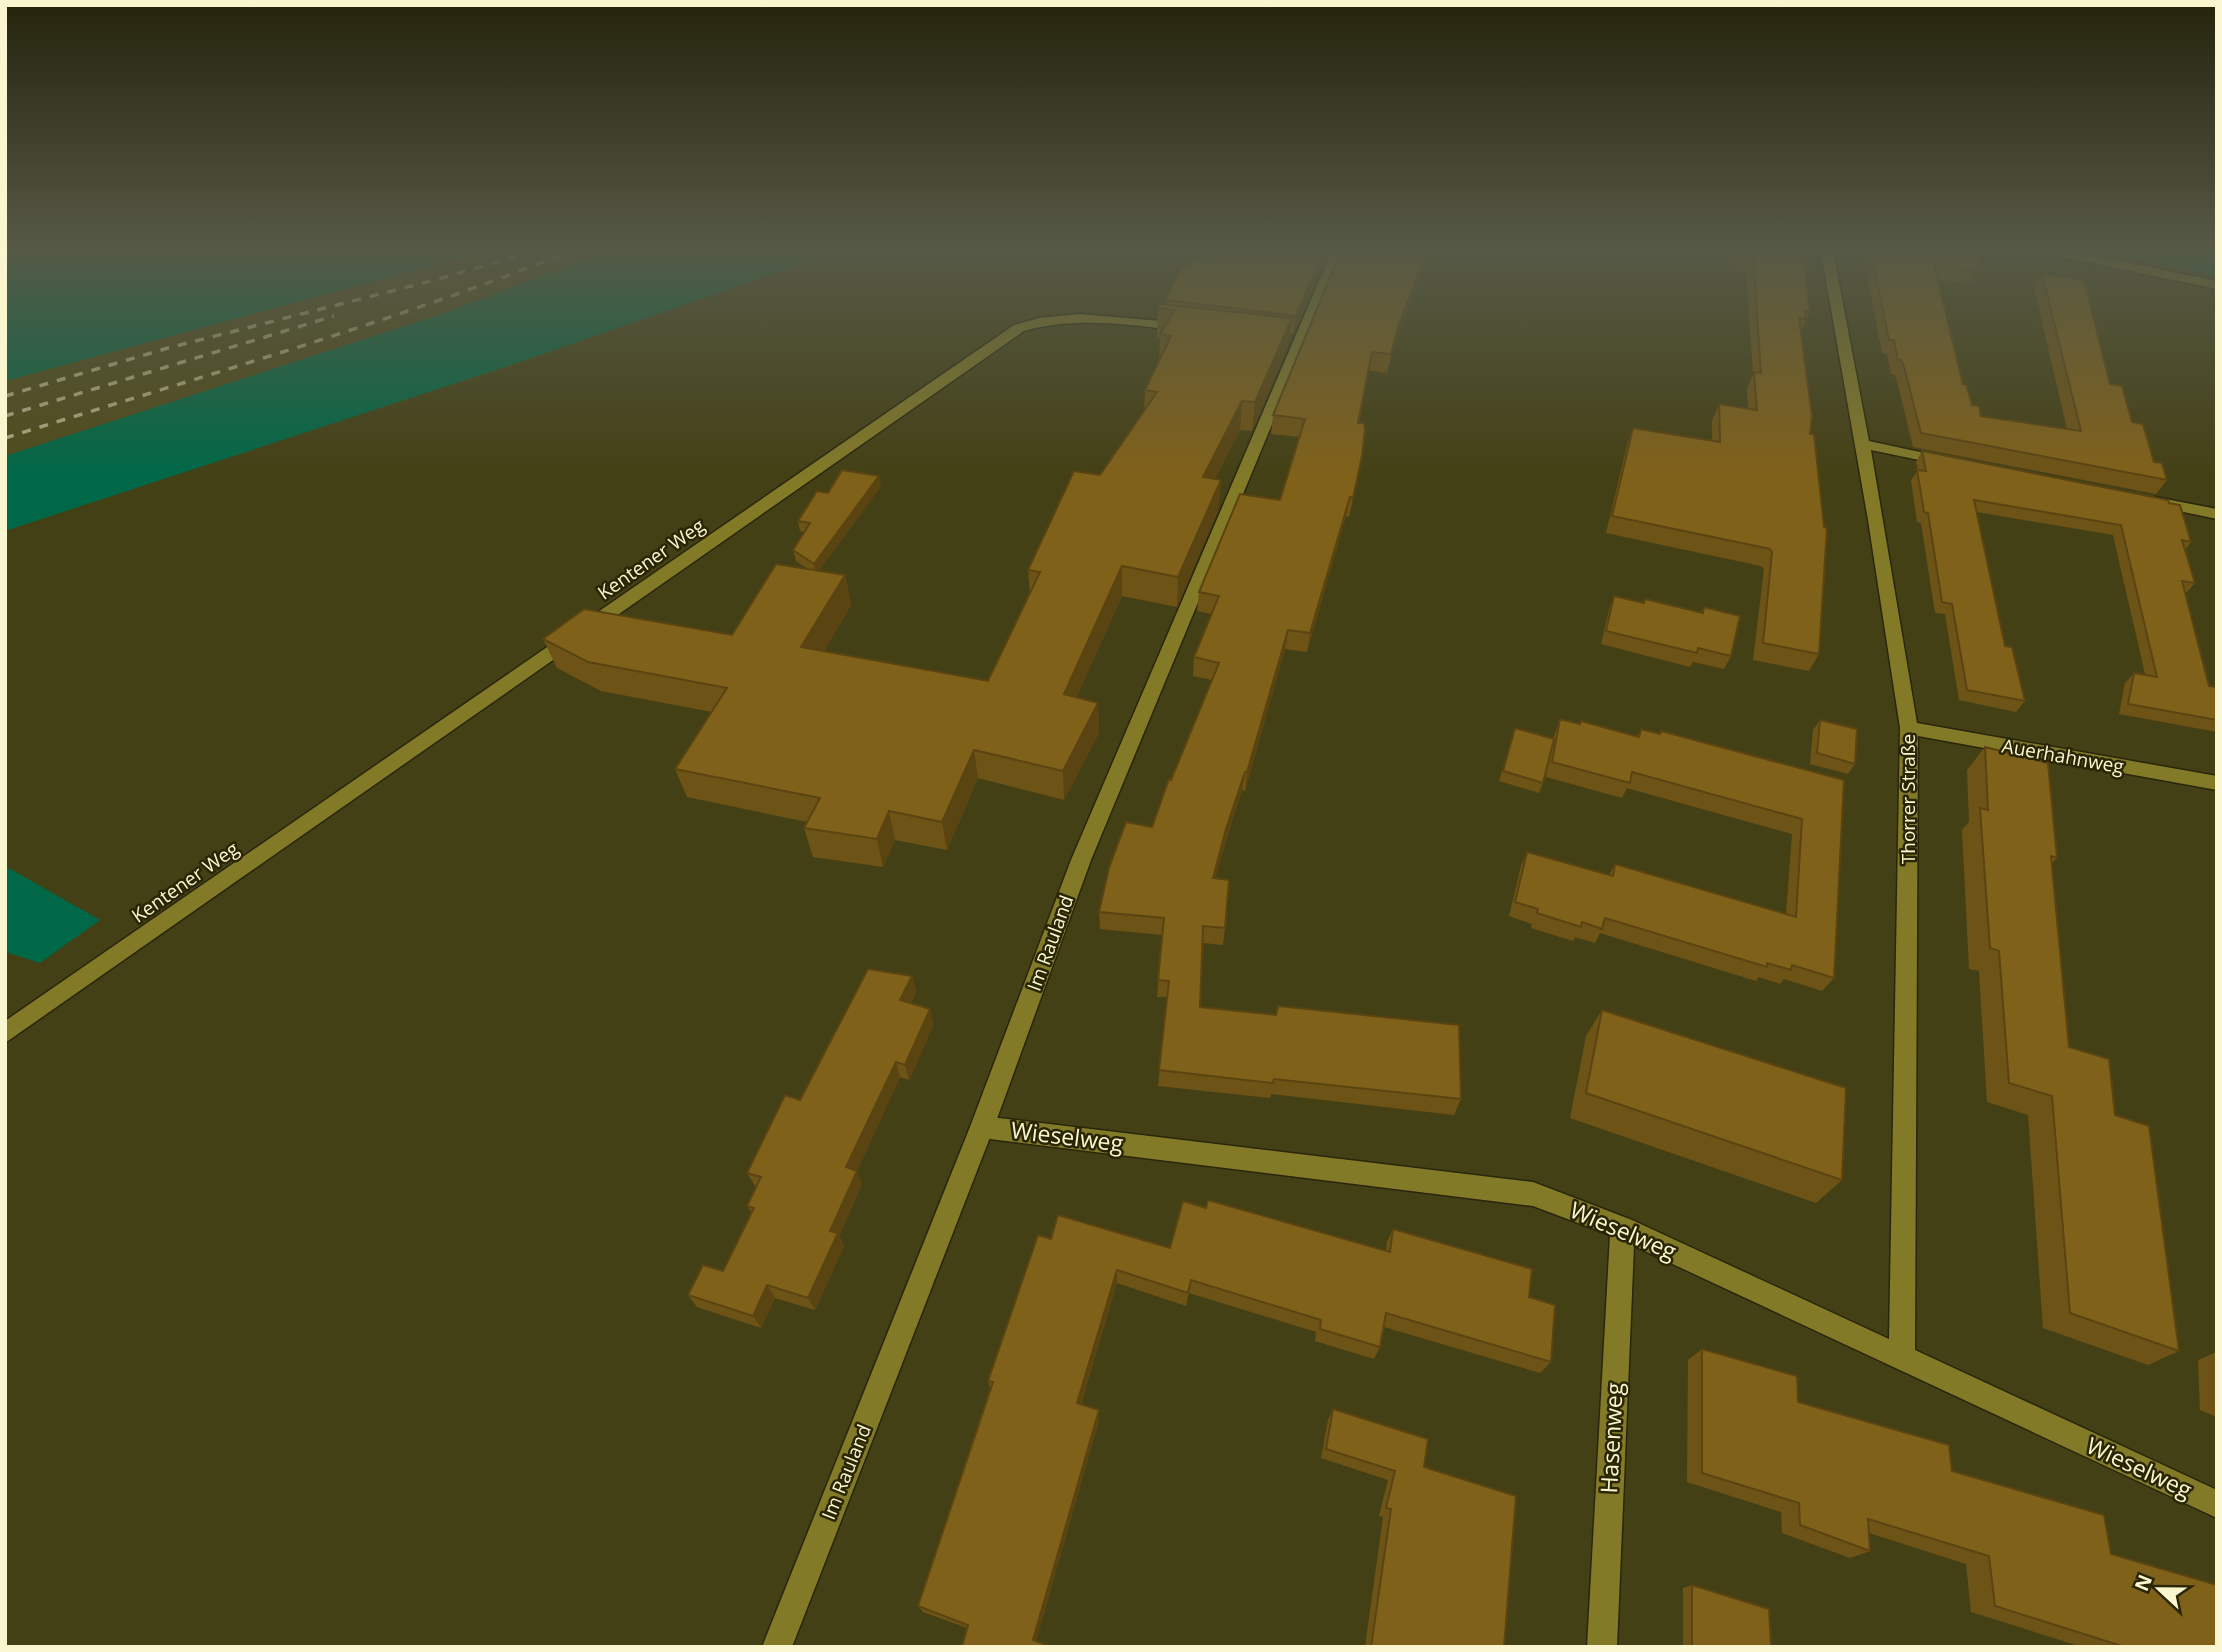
<svg xmlns="http://www.w3.org/2000/svg" width="2222" height="1652" font-family="'Open Sans',sans-serif">
	<style>
		.built { fill: #4f4b1a }
		.green { fill: #006847 }
		.lines { fill: none; stroke-linecap: round; stroke-linejoin: round }
		.minor-casing { stroke: #29260d; stroke-width: 3 }
		.tertiary-casing { stroke: #29260d; stroke-width: 3 }
		.minor { fill: #837a28; fill-rule: evenodd }
		.tertiary { fill: #837a28; fill-rule: evenodd }
		.rail { stroke: #b2ae86; stroke-width: 3.5; stroke-dasharray: 9 9; stroke-linecap: butt }
		.wall { fill: #6e5316 }
		.shaded-wall { fill: #5a4412 }
		.building { fill: #80611a; stroke: #5a4412; stroke-width: 2 }
		.labels { text-anchor: middle; stroke-width: 5; stroke-linejoin: round; paint-order: stroke }
		.street-label { font-size: 19px; fill: #faf7d0; stroke: #2a2604 }
		.near-street-label { font-size: 23px; fill: #faf7d0; stroke: #2a2604 }
	</style>
	<rect width="100%" height="100%" fill="#444015"/>
	<path class="built" d="M 504,246 L 621,246 L 442,315 L 5,456 L 5,381 Z"/>
	<path class="green" d="M 5,246 L 504,246 L 5,381 Z
		M 621,246 L 854,246 L 502,368 L 5,531 L 5,456 L 439,315 Z
		M 2072,246 L 2217,246 L 2217,276 Z
		M 5,866 L 100,920 L 40,963 L 5,952 Z"/>
	<g class="lines">
		<defs>
			<path id="minor" d="M 1820,246 L 1832,246 L 1869,441 L 1943,457 L 1950,461 L 1943,465 L 1871,450 L 1917,723 L 2217,776 L 2217,790 L 1918,736 L 1915,1350 L 2217,1490 L 2217,1518 L 1634,1246 L 1617,1647 L 1587,1647 L 1610,1235 L 1533,1206 L 982,1138 L 974,1135 L 970,1127 L 974,1119 L 982,1116 L 1533,1182 L 1632,1220 L 1889,1339 L 1900,728 L 1868,520 Z
				M 1080,314 L 1184,323 L 1190,327 L 1184,331 C 1130,325 1077,316 1024,331 L 5,1043 L 5,1021 L 1014,325 L 1039,318 Z
				M 2155,497 L 2217,509 L 2217,519 L 2150,505 L 2147,502 L 2150,499 Z"/>
			<path id="tertiary" d="M 1334,246 L 1346,246 L 1091,860 L 994,1127 L 792,1647 L 762,1647 L 970,1127 L 1071,860 Z
				M 2023,246 L 2047,246 L 2217,281 L 2217,289 L 2029,250 Z"/>
		</defs>
		<use href="#minor" class="minor-casing"/>
		<use href="#tertiary" class="tertiary-casing"/>
		<use href="#minor" class="minor"/>
		<use href="#tertiary" class="tertiary"/>
		<path class="rail" d="M 5,396 L 168,348 L 435,280 L 552,246
			M 5,416 L 334,316
			M 5,438 C 199,377 395,322 584,246"/>
	</g>
	<path class="wall" d="M 1221,246 L 1331,246 L 1293,334 L 1290,333 L 1288,346 L 1252,431 L 1240,430 L 1215,479 L 1221,480 L 1218,510 L 1177,607 L 1122,596 L 1076,698 L 1098,703 L 1099,733 L 1064,800 L 978,778 L 947,850 L 895,840 L 883,867 L 813,857 L 804,828 L 807,822 L 687,797 L 675,769 L 712,712 L 601,691 L 557,668 L 543,639 L 732,635 L 808,569 L 796,561 L 793,550 L 804,532 L 800,531 L 798,521 L 828,493 L 881,486 L 819,571 L 845,575 L 851,605 L 824,651 L 988,681 L 1030,594 L 1028,570 L 1100,475 L 1144,410 L 1145,390 L 1159,361 L 1160,337 L 1157,337 L 1158,308 L 1166,304 L 1166,300 L 1188,266 L 1212,262 Z
		M 1343,246 L 1433,246 L 1394,345 L 1387,373 L 1369,370 L 1359,423 L 1359,475 L 1349,517 L 1346,516 L 1307,652 L 1285,649 L 1245,791 L 1242,790 L 1224,847 L 1215,878 L 1225,928 L 1223,945 L 1203,943 L 1200,1007 L 1461,1099 L 1454,1115 L 1271,1094 L 1270,1098 L 1158,1086 L 1167,997 L 1157,997 L 1162,935 L 1100,929 L 1099,912 L 1152,827 L 1212,680 L 1193,676 L 1194,657 L 1212,614 L 1197,611 L 1199,592 L 1280,500 L 1299,437 L 1271,434 L 1273,415 Z
		M 1676,246 L 1801,246 L 1800,263 L 1810,312 L 1802,328 L 1801,328 L 1800,331 L 1810,434 L 1819,654 L 1809,671 L 1753,660 L 1764,569 L 1761,566 L 1606,533 L 1627,445 L 1633,428 L 1712,441 L 1712,421 L 1719,404 L 1748,409 L 1747,388 L 1753,374 L 1746,273 L 1724,269 L 1726,252 Z
		M 1861,246 L 1983,246 L 1976,271 L 1969,284 L 1937,280 L 1963,384 L 1972,405 L 1981,416 L 2067,429 L 2034,288 L 2042,274 L 2110,384 L 2154,462 L 2167,480 L 2156,494 L 1913,447 L 1897,381 L 1894,374 L 1891,374 L 1887,354 L 1882,353 Z
		M 1922,451 L 2169,503 L 2191,542 L 2185,550 L 2195,583 L 2185,594 L 2209,686 L 2217,687 L 2217,732 L 2119,714 L 2125,683 L 2134,673 L 2145,674 L 2113,535 L 1977,512 L 2005,646 L 2025,701 L 2016,712 L 1959,700 L 1945,614 L 1935,613 L 1921,523 L 1917,522 L 1911,480 L 1918,470 L 1916,462 Z
		M 1614,596 L 1643,603 L 1645,599 L 1701,613 L 1704,607 L 1731,656 L 1724,669 L 1693,662 L 1690,667 L 1601,644 L 1609,610 Z
		M 1560,719 L 1637,736 L 1641,729 L 1660,734 L 1661,731 L 1844,780 L 1834,978 L 1822,991 L 1784,979 L 1780,984 L 1759,977 L 1756,981 L 1600,933 L 1595,943 L 1575,937 L 1573,941 L 1531,928 L 1532,924 L 1509,916 L 1521,866 L 1527,852 L 1609,875 L 1615,864 L 1786,914 L 1792,834 L 1627,788 L 1622,798 L 1546,777 L 1548,762 L 1543,783 L 1539,793 L 1499,781 L 1515,728 L 1553,739 Z
		M 1820,720 L 1855,764 L 1848,774 L 1810,764 L 1813,730 Z
		M 1985,747 L 2057,858 L 2052,863 L 2069,1047 L 2115,1115 L 2179,1351 L 2148,1365 L 2043,1328 L 2028,1115 L 1987,1102 L 1979,971 L 1969,969 L 1962,830 L 1969,822 L 1967,770 Z
		M 912,976 L 916,992 L 911,1003 L 934,1024 L 909,1080 L 900,1077 L 857,1171 L 862,1184 L 839,1236 L 844,1246 L 815,1310 L 775,1298 L 761,1328 L 697,1307 L 688,1295 L 723,1271 L 752,1213 L 747,1206 L 756,1187 L 755,1186 L 747,1173 L 800,1100 Z
		M 1602,1010 L 1842,1180 L 1816,1203 L 1570,1118 L 1586,1036 Z
		M 1206,1208 L 1386,1251 L 1387,1242 L 1393,1229 L 1529,1297 L 1551,1362 L 1540,1373 L 1384,1327 L 1380,1347 L 1374,1359 L 1315,1341 L 1316,1332 L 1189,1293 L 1186,1306 L 1117,1283 L 1081,1404 L 1099,1420 L 1036,1641 L 967,1628 L 923,1612 L 918,1606 L 990,1389 L 988,1381 L 1051,1239 L 1170,1248 Z
		M 1702,1349 L 1798,1402 L 1952,1471 L 2111,1554 L 2217,1647 L 2082,1647 L 1971,1612 L 1966,1564 L 1869,1533 L 1870,1551 L 1850,1558 L 1782,1533 L 1781,1512 L 1687,1482 L 1688,1360 Z
		M 2217,1352 L 2217,1417 L 2200,1410 L 2198,1360 Z
		M 1333,1409 L 1424,1467 L 1504,1647 L 1365,1647 L 1383,1517 L 1379,1516 L 1388,1480 L 1321,1458 L 1328,1420 Z
		M 1692,1585 L 1771,1647 L 1683,1647 L 1683,1588 Z"/>
	<path class="shaded-wall" d="M 1326,246 L 1331,246 L 1293,334 L 1296,316 Z
		M 1429,246 L 1433,246 L 1394,345 L 1387,373 L 1398,327 Z
		M 1292,318 L 1288,346 L 1252,431 L 1255,402 Z
		M 1242,401 L 1240,430 L 1201,507 L 1203,477 Z
		M 1362,456 L 1359,475 L 1349,517 L 1353,498 Z
		M 879,476 L 881,486 L 816,575 L 814,564 Z
		M 1221,480 L 1218,510 L 1177,607 L 1178,577 Z
		M 1350,497 L 1346,516 L 1307,652 L 1310,633 Z
		M 1122,566 L 1122,596 L 1065,723 L 1064,694 Z
		M 845,575 L 851,605 L 809,677 L 801,647 Z
		M 1288,630 L 1285,649 L 1245,791 L 1247,772 Z
		M 1098,703 L 1099,733 L 1064,800 L 1063,771 Z
		M 974,750 L 978,778 L 947,850 L 942,822 Z
		M 1245,772 L 1242,790 L 1224,847 L 1211,896 L 1213,878 L 1226,829 Z
		M 889,811 L 895,840 L 883,867 L 877,839 Z
		M 912,976 L 916,992 L 904,1016 L 900,1000 Z
		M 930,1009 L 934,1024 L 909,1080 L 905,1065 Z
		M 896,1062 L 900,1077 L 857,1171 L 862,1184 L 839,1236 L 844,1246 L 815,1310 L 808,1298 L 830,1231 L 846,1167 Z
		M 1117,1270 L 1117,1283 L 1078,1413 L 1077,1403 Z
		M 767,1285 L 775,1298 L 761,1328 L 753,1316 Z
		M 1099,1410 L 1099,1420 L 1035,1645 L 1033,1640 Z"/>
	<path class="building" d="M 1221,246 L 1326,246 L 1296,316 L 1166,300 L 1181,265 L 1188,266 L 1190,259 L 1212,262 Z
		M 1343,246 L 1429,246 L 1398,327 L 1391,354 L 1372,352 L 1358,423 L 1364,423 L 1365,430 L 1362,456 L 1353,498 L 1350,497 L 1310,633 L 1288,630 L 1247,772 L 1245,772 L 1226,829 L 1213,878 L 1229,880 L 1225,928 L 1203,926 L 1200,1007 L 1276,1015 L 1278,1006 L 1459,1025 L 1461,1099 L 1274,1079 L 1273,1083 L 1159,1070 L 1169,981 L 1158,980 L 1164,918 L 1099,912 L 1109,868 L 1126,822 L 1152,827 L 1169,779 L 1171,780 L 1219,663 L 1194,657 L 1219,596 L 1199,592 L 1240,494 L 1280,500 L 1305,419 L 1273,415 Z
		M 1731,246 L 1801,246 L 1800,263 L 1804,264 L 1810,312 L 1805,311 L 1806,319 L 1799,318 L 1812,416 L 1810,434 L 1814,434 L 1824,527 L 1827,528 L 1819,654 L 1763,643 L 1772,552 L 1770,549 L 1612,516 L 1633,428 L 1720,442 L 1719,404 L 1757,410 L 1754,372 L 1761,373 L 1753,257 L 1730,253 Z
		M 1870,246 L 1983,246 L 1976,271 L 1934,265 L 1963,384 L 1966,384 L 1972,405 L 1979,406 L 1981,416 L 2081,431 L 2042,274 L 2084,280 L 2110,384 L 2122,386 L 2132,422 L 2143,424 L 2154,462 L 2162,463 L 2167,480 L 1921,433 L 1904,367 L 1901,360 L 1898,360 L 1894,340 L 1889,340 Z
		M 1160,304 L 1292,318 L 1255,402 L 1242,401 L 1203,477 L 1221,480 L 1178,577 L 1122,566 L 1064,694 L 1098,703 L 1063,771 L 974,750 L 942,822 L 889,811 L 877,839 L 804,828 L 820,798 L 675,769 L 727,688 L 588,662 L 543,639 L 584,609 L 732,635 L 776,564 L 845,575 L 801,647 L 988,681 L 1040,572 L 1028,570 L 1074,471 L 1100,475 L 1157,392 L 1145,390 L 1171,336 L 1160,334 L 1175,310 L 1158,308 Z
		M 1922,451 L 2168,500 L 2169,503 L 2180,505 L 2191,542 L 2182,540 L 2195,583 L 2182,581 L 2209,686 L 2217,687 L 2217,720 L 2128,704 L 2134,673 L 2157,677 L 2121,525 L 1974,500 L 2005,646 L 2012,647 L 2025,701 L 1967,690 L 1952,604 L 1942,602 L 1928,513 L 1924,512 L 1917,470 L 1926,471 Z
		M 842,470 L 879,476 L 814,564 L 793,550 L 810,523 L 798,521 L 817,491 L 828,493 Z
		M 1614,596 L 1644,603 L 1645,599 L 1703,613 L 1704,607 L 1740,616 L 1731,656 L 1698,648 L 1697,653 L 1606,631 Z
		M 1560,719 L 1580,724 L 1581,721 L 1639,737 L 1641,729 L 1660,734 L 1661,731 L 1844,780 L 1834,978 L 1792,965 L 1791,970 L 1767,963 L 1767,967 L 1605,918 L 1602,929 L 1582,922 L 1581,927 L 1537,913 L 1538,909 L 1515,902 L 1527,852 L 1613,876 L 1615,864 L 1796,917 L 1802,819 L 1632,772 L 1630,783 L 1552,762 Z
		M 1820,720 L 1857,729 L 1855,764 L 1817,753 Z
		M 1515,728 L 1554,739 L 1543,783 L 1503,771 Z
		M 1985,747 L 2048,763 L 2057,858 L 2051,856 L 2069,1047 L 2109,1059 L 2115,1115 L 2149,1126 L 2179,1351 L 2070,1313 L 2052,1096 L 2009,1083 L 1999,951 L 1990,948 L 1980,808 L 1988,810 Z
		M 868,969 L 912,976 L 900,1000 L 930,1009 L 905,1065 L 896,1062 L 846,1167 L 857,1171 L 830,1231 L 838,1233 L 808,1298 L 767,1285 L 753,1316 L 688,1295 L 703,1265 L 723,1271 L 754,1208 L 747,1206 L 761,1177 L 747,1173 L 785,1095 L 800,1100 Z
		M 1602,1010 L 1846,1088 L 1842,1180 L 1586,1093 Z
		M 1208,1200 L 1390,1252 L 1393,1229 L 1532,1269 L 1529,1297 L 1555,1305 L 1551,1362 L 1386,1313 L 1380,1347 L 1320,1329 L 1321,1320 L 1191,1280 L 1188,1293 L 1117,1270 L 1077,1403 L 1099,1410 L 1033,1640 L 1052,1647 L 962,1647 L 968,1625 L 918,1606 L 993,1382 L 988,1381 L 1038,1235 L 1051,1239 L 1058,1215 L 1170,1248 L 1183,1201 L 1206,1208 Z
		M 1702,1349 L 1797,1376 L 1798,1402 L 1949,1445 L 1952,1471 L 2104,1515 L 2111,1554 L 2217,1585 L 2217,1647 L 2125,1647 L 1995,1606 L 1989,1556 L 1868,1519 L 1870,1551 L 1800,1525 L 1799,1503 L 1702,1473 Z
		M 1333,1409 L 1428,1439 L 1424,1467 L 1516,1496 L 1504,1647 L 1371,1647 L 1391,1509 L 1386,1508 L 1395,1471 L 1326,1449 Z
		M 1692,1585 L 1769,1609 L 1771,1647 L 1692,1647 Z"/>
	<linearGradient id="sky" x2="0" y2="1"><stop stop-color="#25230c"/><stop offset="0.52" stop-color="#565946"/><stop offset="1" stop-color="#565946" stop-opacity="0"/></linearGradient>
	<rect width="2222" height="477" fill="url(#sky)"/>
	<g class="labels">
		<g class="street-label">
			<text transform="translate(651 559) rotate(-35)" y="7">Kentener Weg</text>
			<text transform="translate(2063 756) rotate(10)" y="7">Auerhahnweg</text>
			<text transform="translate(1908 799) rotate(-90)" y="7">Thorrer Straße</text>
			<text transform="translate(185 882) rotate(-35)" y="7">Kentener Weg</text>
			<text transform="translate(1050 943) rotate(-70)" y="7">Im Rauland</text>
			<text transform="translate(846 1472) rotate(-68)" y="7">Im Rauland</text>
		</g>
		<g class="near-street-label">
			<text transform="translate(1067 1137) rotate(7)" y="8">Wieselweg</text>
			<text transform="translate(1623 1231) rotate(23)" y="8">Wieselweg</text>
			<text transform="translate(1612 1438) rotate(-87)" y="8">Hasenweg</text>
			<text transform="translate(2139 1468) rotate(25)" y="8">Wieselweg</text>
		</g>
	</g>
	<rect width="2222" height="1652" fill="none" stroke="#faf7d0" stroke-width="14"/>
	<g transform="translate(2159 1589) rotate(292)" stroke="#2a2604" stroke-width="5" paint-order="stroke">
	<path d="M0-5L12 26L0 18L-12 26Z" fill="#faf7d0"/>
	<text y="-10" font-size="19" font-weight="bold" text-anchor="middle" fill="#faf7d0">N</text>
	</g>
</svg>
